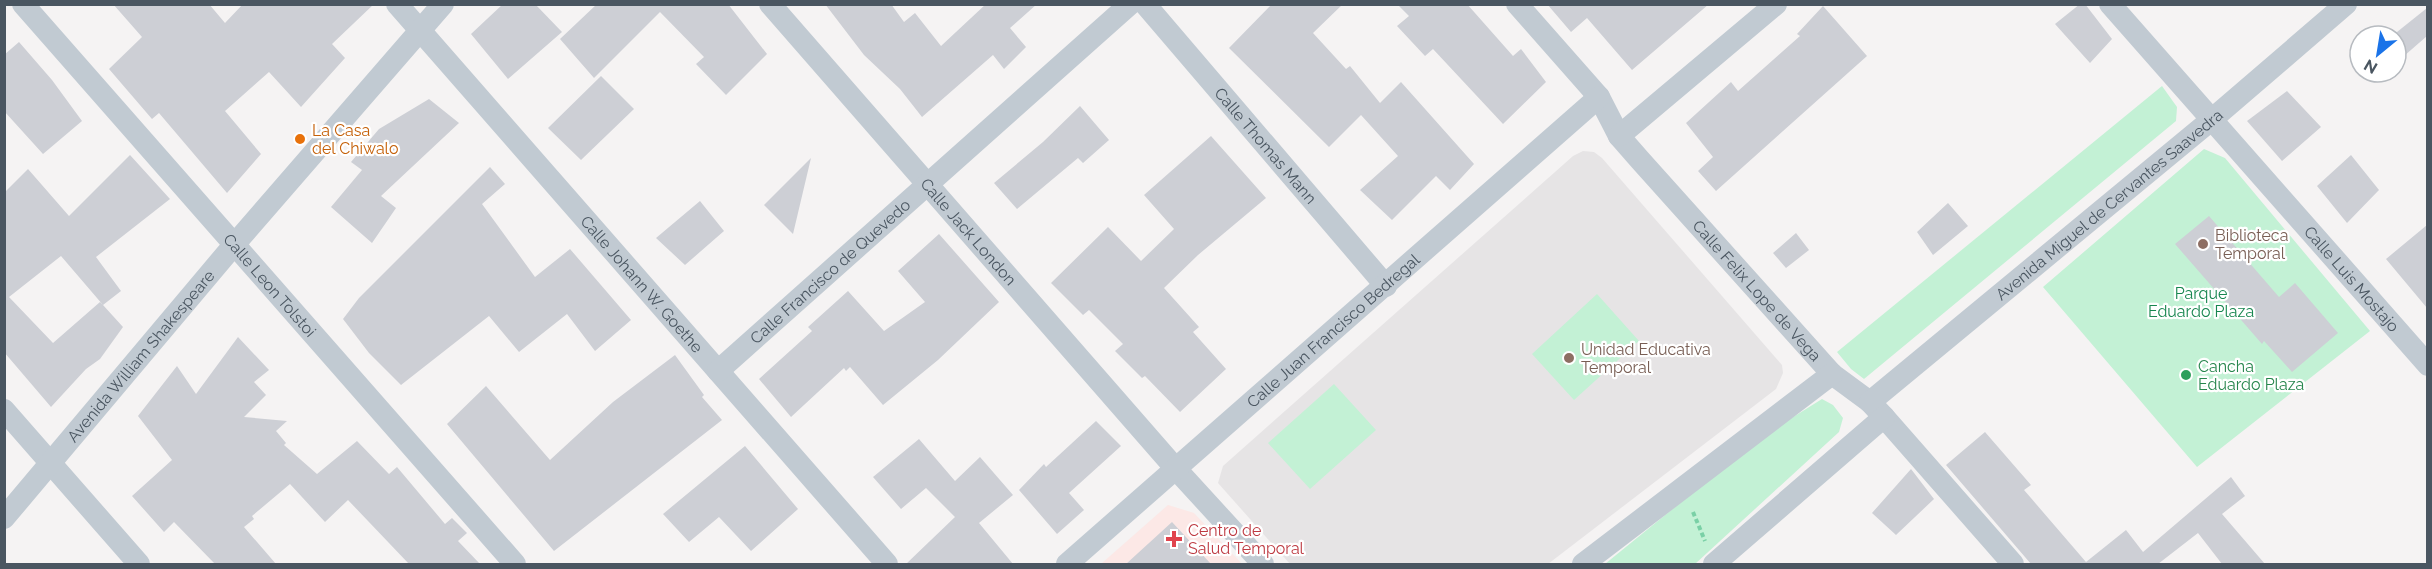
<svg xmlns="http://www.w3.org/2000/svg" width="2432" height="569" font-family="Raleway,sans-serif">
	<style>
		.education { fill: #e6e4e5 }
		.medical { fill: #fce8e6 }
		.green { fill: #c3f1d5 }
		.building { fill: #cdcfd5; fill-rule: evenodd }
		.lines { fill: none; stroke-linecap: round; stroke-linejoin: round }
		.path { stroke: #7ad0a6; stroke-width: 4; stroke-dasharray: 4.5 3; stroke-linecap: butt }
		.minor { stroke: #c1cad2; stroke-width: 22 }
		.food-dot { fill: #e8710a; stroke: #fff; stroke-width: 2 }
		.education-dot { fill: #8d6e63; stroke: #fff; stroke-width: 2 }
		.leisure-dot { fill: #2e9e5b; stroke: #fff; stroke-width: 2 }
		.health-dot { fill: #e0444e; stroke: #fff; stroke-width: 2 }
		.labels { text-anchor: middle; stroke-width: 4.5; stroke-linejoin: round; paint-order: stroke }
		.food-label { font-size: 16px; fill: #c56008; stroke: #fff; text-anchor: start }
		.street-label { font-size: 16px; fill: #4a5661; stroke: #fff }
		.education-label { font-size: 16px; fill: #785e54; stroke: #fff; text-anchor: start }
		.park-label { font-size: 16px; fill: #17864f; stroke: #fff }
		.leisure-label { font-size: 16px; fill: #27864d; stroke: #fff; text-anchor: start }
		.health-label { font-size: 16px; fill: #be3a42; stroke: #fff; text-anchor: start }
	</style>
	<rect width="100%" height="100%" fill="#f5f3f3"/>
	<path class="education" d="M 1583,151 L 1594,152 L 1602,158 L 1782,365 L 1783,373 L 1776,389 L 1548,564 L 1290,564 L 1218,483 L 1223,466 L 1573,156 Z"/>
	<path class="medical" d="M 1168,505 L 1194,513 L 1242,564 L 1101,564 Z"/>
	<path class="green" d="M 2162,86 L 2177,107 L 2176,121 L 1864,379 L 1851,369 L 1837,352 Z
		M 2204,149 L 2225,158 L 2370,331 L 2197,467 L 2043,287 Z
		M 1597,294 L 1639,341 L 1574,400 L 1532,354 Z
		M 1334,384 L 1376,430 L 1310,489 L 1268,443 Z
		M 1822,399 L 1833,405 L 1843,418 L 1839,432 L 1695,564 L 1605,564 L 1761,437 Z"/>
	<path class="building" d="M 113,4 L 209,4 L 225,23 L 243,4 L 374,4 L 332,44 L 345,58 L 301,107 L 269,72 L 225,111 L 261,154 L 227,193 L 159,113 L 152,119 L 109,69 L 142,37 Z
		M 503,4 L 535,4 L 562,32 L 508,79 L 471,34 Z
		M 597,4 L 728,4 L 767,54 L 726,95 L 696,64 L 704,57 L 660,12 L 594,78 L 560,39 Z
		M 825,4 L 891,4 L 904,22 L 915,13 L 941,46 L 986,4 L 1037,4 L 1010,28 L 1026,47 L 1004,69 L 993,55 L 922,117 L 900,89 L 864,55 Z
		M 1272,4 L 1343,4 L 1313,33 L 1346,69 L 1350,66 L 1380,103 L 1401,82 L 1474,164 L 1450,190 L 1436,176 L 1392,220 L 1360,190 L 1398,156 L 1361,115 L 1329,147 L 1229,48 Z
		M 1397,4 L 1467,4 L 1513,56 L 1521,49 L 1546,82 L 1503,124 L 1433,49 L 1425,56 L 1397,26 L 1409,16 Z
		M 1547,4 L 1709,4 L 1632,70 L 1587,18 L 1571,32 Z
		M 2080,4 L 2085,4 L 2112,39 L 2090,63 L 2055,24 Z
		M 1823,6 L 1867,56 L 1716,191 L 1698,171 L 1713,157 L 1686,123 L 1731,82 L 1738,91 L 1800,36 L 1797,34 Z
		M 2427,8 L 2427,36 L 2396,63 L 2396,36 L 2392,36 Z
		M 19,42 L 52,80 L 82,121 L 43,154 L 4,111 L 4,55 Z
		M 601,76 L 634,109 L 581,160 L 548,128 Z
		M 2287,91 L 2321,127 L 2282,161 L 2247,121 Z
		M 429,99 L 459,123 L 381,196 L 396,208 L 372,243 L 331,207 L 362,170 L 351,162 L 379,129 Z
		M 1080,106 L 1109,140 L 1083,163 L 1078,158 L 1017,209 L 994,183 L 1043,142 Z
		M 1211,136 L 1266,198 L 1198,255 L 1164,288 L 1199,327 L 1193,332 L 1226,369 L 1180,412 L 1145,376 L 1142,378 L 1115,351 L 1123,344 L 1089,310 L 1083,315 L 1051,283 L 1108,227 L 1141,261 L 1174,229 L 1144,195 Z
		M 130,155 L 170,199 L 96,257 L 121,291 L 103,305 L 123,327 L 100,359 L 86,369 L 51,407 L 4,352 L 4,193 L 28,169 L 69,216 ZM 61,256 L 103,305 L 100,302 L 53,343 L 9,297 Z
		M 2351,155 L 2379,190 L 2347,223 L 2317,186 Z
		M 811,158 L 793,234 L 764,205 Z
		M 490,167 L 505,184 L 482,204 L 535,277 L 570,249 L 631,320 L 595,351 L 567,314 L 519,352 L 489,316 L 401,385 L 369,353 L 343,319 L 359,298 Z
		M 700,201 L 724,231 L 685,265 L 656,238 Z
		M 1948,203 L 1968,226 L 1933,255 L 1917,232 Z
		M 2209,216 L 2279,297 L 2295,283 L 2338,333 L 2292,372 L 2264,341 L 2262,344 L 2175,244 Z
		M 2427,225 L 2427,308 L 2386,259 Z
		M 1796,233 L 1809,250 L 1786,268 L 1773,253 Z
		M 939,234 L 999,302 L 938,360 L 883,405 L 850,367 L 846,371 L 844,368 L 791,417 L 759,379 L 812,331 L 808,327 L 848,291 L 884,331 L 925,302 L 898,271 Z
		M 238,337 L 269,370 L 254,382 L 266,395 L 244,417 L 287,421 L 276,431 L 286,443 L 284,445 L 317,474 L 357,441 L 389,474 L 397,467 L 445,524 L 452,518 L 467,533 L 458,541 L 480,564 L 409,564 L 348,500 L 325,522 L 290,484 L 252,516 L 254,519 L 244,527 L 276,564 L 215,564 L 174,522 L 164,532 L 132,496 L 172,460 L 138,416 L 177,366 L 196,394 Z
		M 675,355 L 704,395 L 702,397 L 722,420 L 554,551 L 447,424 L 486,386 L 550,460 L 613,402 Z
		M 1096,421 L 1121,446 L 1069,493 L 1084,510 L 1057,534 L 1019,490 L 1044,464 L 1046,467 Z
		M 1985,432 L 2031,485 L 2024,490 L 2086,562 L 2126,530 L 2143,552 L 2231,477 L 2245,496 L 2222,514 L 2265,564 L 2222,564 L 2198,533 L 2158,564 L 2031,564 L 1946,465 Z
		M 919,439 L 955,481 L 980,457 L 1013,495 L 979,523 L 1013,564 L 906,564 L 955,517 L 926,488 L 901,509 L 873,477 Z
		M 745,446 L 798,509 L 751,551 L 719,517 L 689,542 L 663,514 Z
		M 1911,469 L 1934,499 L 1896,535 L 1872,513 Z
		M 1172,522 L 1211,564 L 1126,564 Z"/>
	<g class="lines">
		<path class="path" d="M 1693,512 L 1705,541"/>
		<g class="minor">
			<path id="s1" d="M 23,4 L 515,564"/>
			<path id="s2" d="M 397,4 L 887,564"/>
			<path id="s3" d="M 770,4 L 1176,469 L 1263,564"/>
			<path id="s4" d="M 1145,4 L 1386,286"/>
			<path id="s5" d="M 1517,4 L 1599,97 L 1619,136 L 1640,160 L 1832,374 L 1870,402 L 1884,417 L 2013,564"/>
			<path id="s6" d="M 2110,4 L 2428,365"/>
			<path d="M 1619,136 L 1776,4"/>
			<path id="s7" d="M 718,371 L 1130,4"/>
			<path id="s8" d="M 1870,402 L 2210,121 L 2346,4"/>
			<path d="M 4,410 L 139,564"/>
			<path id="s9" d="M 4,518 L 233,246 L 443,4"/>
			<path id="s10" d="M 1067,564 L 1599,97"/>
			<path d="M 1583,564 L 1832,374"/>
			<path d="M 1714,564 L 1884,417"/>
		</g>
	</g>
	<circle class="food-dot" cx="300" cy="139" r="6"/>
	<g class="education-dot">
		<circle cx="2203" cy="244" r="6"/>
		<circle cx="1569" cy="358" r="6"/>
	</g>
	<circle class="leisure-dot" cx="2186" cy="375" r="6"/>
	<path class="health-dot" d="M1171 530h6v6h6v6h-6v6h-6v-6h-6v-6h6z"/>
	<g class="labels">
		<g class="food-label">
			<text x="312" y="136">La Casa<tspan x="312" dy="18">del Chiwalo</tspan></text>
		</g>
		<g class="street-label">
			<text dy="6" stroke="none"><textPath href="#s4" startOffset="186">Calle Thomas Mann</textPath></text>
			<text dy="6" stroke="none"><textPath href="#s8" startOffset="310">Avenida Miguel de Cervantes Saavedra</textPath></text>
			<text dy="6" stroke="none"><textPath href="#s3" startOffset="302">Calle Jack London</textPath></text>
			<text dy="6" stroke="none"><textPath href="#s7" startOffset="150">Calle Francisco de Quevedo</textPath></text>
			<text dy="6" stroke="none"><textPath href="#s6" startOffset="366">Calle Luis Mostajo</textPath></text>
			<text dy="6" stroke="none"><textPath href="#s1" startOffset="374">Calle Leon Tolstoi</textPath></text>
			<text dy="6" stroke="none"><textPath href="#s2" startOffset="372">Calle Johann W. Goethe</textPath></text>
			<text dy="6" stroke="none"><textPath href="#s5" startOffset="375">Calle Felix Lope de Vega</textPath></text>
			<text dy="6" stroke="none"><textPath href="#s10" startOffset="354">Calle Juan Francisco Bedregal</textPath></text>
			<text dy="6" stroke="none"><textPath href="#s9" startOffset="212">Avenida William Shakespeare</textPath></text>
		</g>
		<g class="education-label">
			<text x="2215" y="241">Biblioteca<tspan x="2215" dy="18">Temporal</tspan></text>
			<text x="1581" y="355">Unidad Educativa<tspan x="1581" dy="18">Temporal</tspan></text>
		</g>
		<g class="park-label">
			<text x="2201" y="299">Parque<tspan x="2201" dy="18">Eduardo Plaza</tspan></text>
		</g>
		<g class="leisure-label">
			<text x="2198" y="372">Cancha<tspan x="2198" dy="18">Eduardo Plaza</tspan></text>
		</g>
		<g class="health-label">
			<text x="1188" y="536">Centro de<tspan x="1188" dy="18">Salud Temporal</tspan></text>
		</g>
	</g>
	<rect width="2432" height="569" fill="none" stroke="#4a5661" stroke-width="12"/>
	<g transform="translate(2378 54) rotate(210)"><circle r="28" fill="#ffffff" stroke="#b7bbc0" stroke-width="1.5"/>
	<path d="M0-4.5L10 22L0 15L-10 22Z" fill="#1a73e8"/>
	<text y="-9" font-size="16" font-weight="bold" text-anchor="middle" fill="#4a5661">N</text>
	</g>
</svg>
